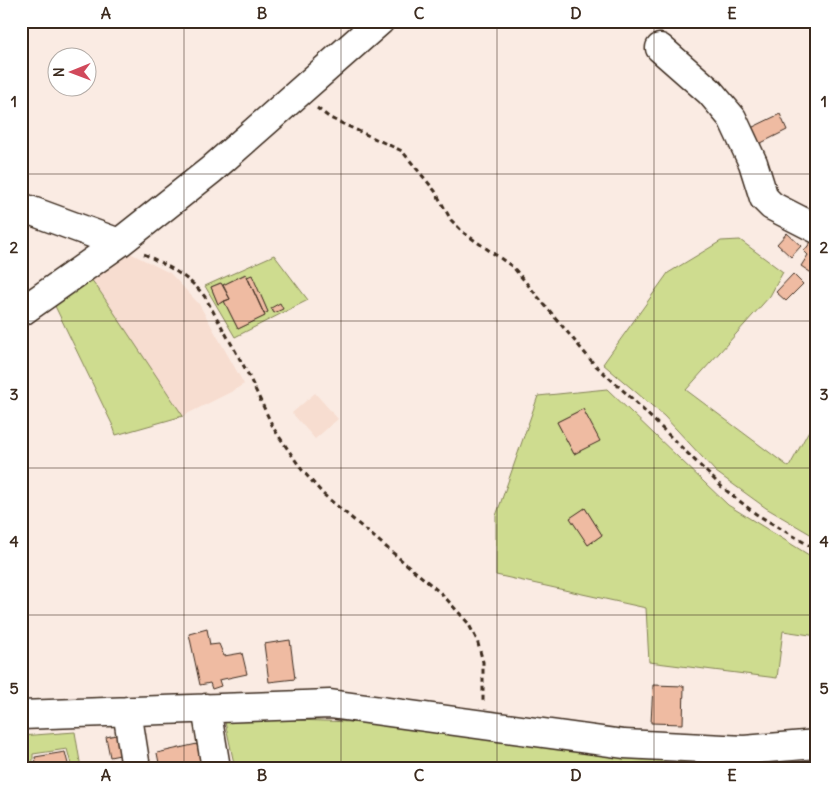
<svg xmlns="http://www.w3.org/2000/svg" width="838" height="789" font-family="Delius,sans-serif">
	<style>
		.built { fill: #f7ddd0 }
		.green { fill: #cedc8f; stroke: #848356; fill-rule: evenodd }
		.building { fill: #efbba2; stroke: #3b2a1e }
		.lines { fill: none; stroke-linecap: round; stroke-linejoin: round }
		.minor-casing { stroke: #3b2a1e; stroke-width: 31 }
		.path { stroke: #3b2a1e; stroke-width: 3; stroke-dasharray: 5 4; stroke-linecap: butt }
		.minor { stroke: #fff; stroke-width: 28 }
		.grid { fill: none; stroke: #3b2a1e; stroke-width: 1; stroke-opacity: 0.55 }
		.neatline { fill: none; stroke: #3b2a1e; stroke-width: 2 }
		.grid-label { font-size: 16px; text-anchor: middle; font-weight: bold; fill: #3b2a1e }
	</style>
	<rect width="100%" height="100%" fill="#faebe3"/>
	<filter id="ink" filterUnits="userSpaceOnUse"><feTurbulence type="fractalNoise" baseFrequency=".02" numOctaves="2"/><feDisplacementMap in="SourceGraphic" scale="10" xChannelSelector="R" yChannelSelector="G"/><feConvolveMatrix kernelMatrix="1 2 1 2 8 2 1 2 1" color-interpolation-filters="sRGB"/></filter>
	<g filter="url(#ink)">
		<path class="built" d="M 126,251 L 170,273 L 199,304 L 244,384 L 231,392 L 183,416 L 97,287 L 87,274 Z
			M 315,393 L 338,419 L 315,439 L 292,413 Z"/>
		<path class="green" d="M 740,240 L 783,272 L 770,296 L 686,390 L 789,467 L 817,416 L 817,538 L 766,508 L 716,472 L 664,416 L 603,364 L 668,273 L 721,241 Z
			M 274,255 L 308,300 L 235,337 L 205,286 ZM 245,274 L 247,277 L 252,276 L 268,312 L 264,314 L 265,316 L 238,329 L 224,301 L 218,304 L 211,287 L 220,283 L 223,285 Z
			M 87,274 L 97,287 L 183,416 L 116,435 L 113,426 L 55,306 Z
			M 607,389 L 728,505 L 817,560 L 817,636 L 783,631 L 777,678 L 649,662 L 646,608 L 496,575 L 496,516 L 538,396 ZM 583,409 L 599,440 L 574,454 L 557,422 ZM 585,508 L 602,535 L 588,545 L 571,518 Z
			M 267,719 L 380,723 L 713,761 L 705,768 L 235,768 L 225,722 Z
			M 75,732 L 81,768 L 72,768 L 67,749 L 33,754 L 33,768 L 21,768 L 21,736 Z"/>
		<path class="building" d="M 780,114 L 787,130 L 759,144 L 751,128 Z
			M 787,233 L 801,246 L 791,257 L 777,244 Z
			M 811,242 L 817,246 L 817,268 L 813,274 L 801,266 L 808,255 L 804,251 Z
			M 246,274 L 265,316 L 238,329 L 224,301 L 230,299 L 223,285 Z
			M 793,274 L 803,284 L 786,301 L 776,292 Z
			M 252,275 L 268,312 L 264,314 L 247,277 Z
			M 221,283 L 230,299 L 218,304 L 211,287 Z
			M 280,303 L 283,309 L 274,313 L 271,308 Z
			M 583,409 L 600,441 L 574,454 L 557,422 Z
			M 585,508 L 602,535 L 588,545 L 570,518 Z
			M 207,629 L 210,645 L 219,644 L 224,656 L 242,653 L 247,674 L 219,680 L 221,686 L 212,689 L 210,683 L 200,685 L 189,634 Z
			M 290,640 L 295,679 L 269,682 L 264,644 Z
			M 653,685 L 684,686 L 683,724 L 651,723 Z
			M 121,734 L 125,754 L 110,757 L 106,737 Z
			M 197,744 L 202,768 L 160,768 L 157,753 Z
			M 65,752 L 69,768 L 37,768 L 35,757 Z"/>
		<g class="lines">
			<defs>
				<path id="minor" d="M 660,48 L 710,92 L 732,118 L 753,163 L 764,198 L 772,206 L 817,229
					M 21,207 L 119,243
					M 21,312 L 119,243 L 211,170 L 380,21
					M 206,708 L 216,768
					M 127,711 L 136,768
					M 21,715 L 330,704 L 624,744 L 744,750 L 817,744"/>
			</defs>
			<use href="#minor" class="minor-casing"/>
			<path class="path" d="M 317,108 L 330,118 L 402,151 L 435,191 L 451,220 L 464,233 L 513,267 L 594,364 L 627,394 L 723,488 L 756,514 L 817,550
				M 144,254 C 166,265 190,277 205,297 L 246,370 L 274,429 L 302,470 L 323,494 L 443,595 L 468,623 L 477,640 L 483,662 L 483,701"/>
			<use href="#minor" class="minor"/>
		</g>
	</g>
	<path class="grid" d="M 184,21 L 184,768M 341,21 L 341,768M 497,21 L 497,768M 654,21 L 654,768M 21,174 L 817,174M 21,321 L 817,321M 21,468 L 817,468M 21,615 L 817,615"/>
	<rect width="838" height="789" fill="none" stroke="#fff" stroke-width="55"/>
	<g transform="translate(72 72) rotate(269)"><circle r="24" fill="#ffffff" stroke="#b1aaa5"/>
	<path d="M0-4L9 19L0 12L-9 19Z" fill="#d1495b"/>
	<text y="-8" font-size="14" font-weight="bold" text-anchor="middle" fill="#3b2a1e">N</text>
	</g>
	<rect x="28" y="28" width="782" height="734" class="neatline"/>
	<g class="grid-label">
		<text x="106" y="19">A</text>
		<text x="262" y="19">B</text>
		<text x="419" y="19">C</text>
		<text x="576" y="19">D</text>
		<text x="732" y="19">E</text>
		<text x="14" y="107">1</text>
		<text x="824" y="107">1</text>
		<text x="14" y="253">2</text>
		<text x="824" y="253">2</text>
		<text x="14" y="400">3</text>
		<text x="824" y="400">3</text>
		<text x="14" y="547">4</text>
		<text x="824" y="547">4</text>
		<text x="14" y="694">5</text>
		<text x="824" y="694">5</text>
		<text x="106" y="781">A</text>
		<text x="262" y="781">B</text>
		<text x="419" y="781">C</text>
		<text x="576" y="781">D</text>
		<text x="732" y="781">E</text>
	</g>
</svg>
